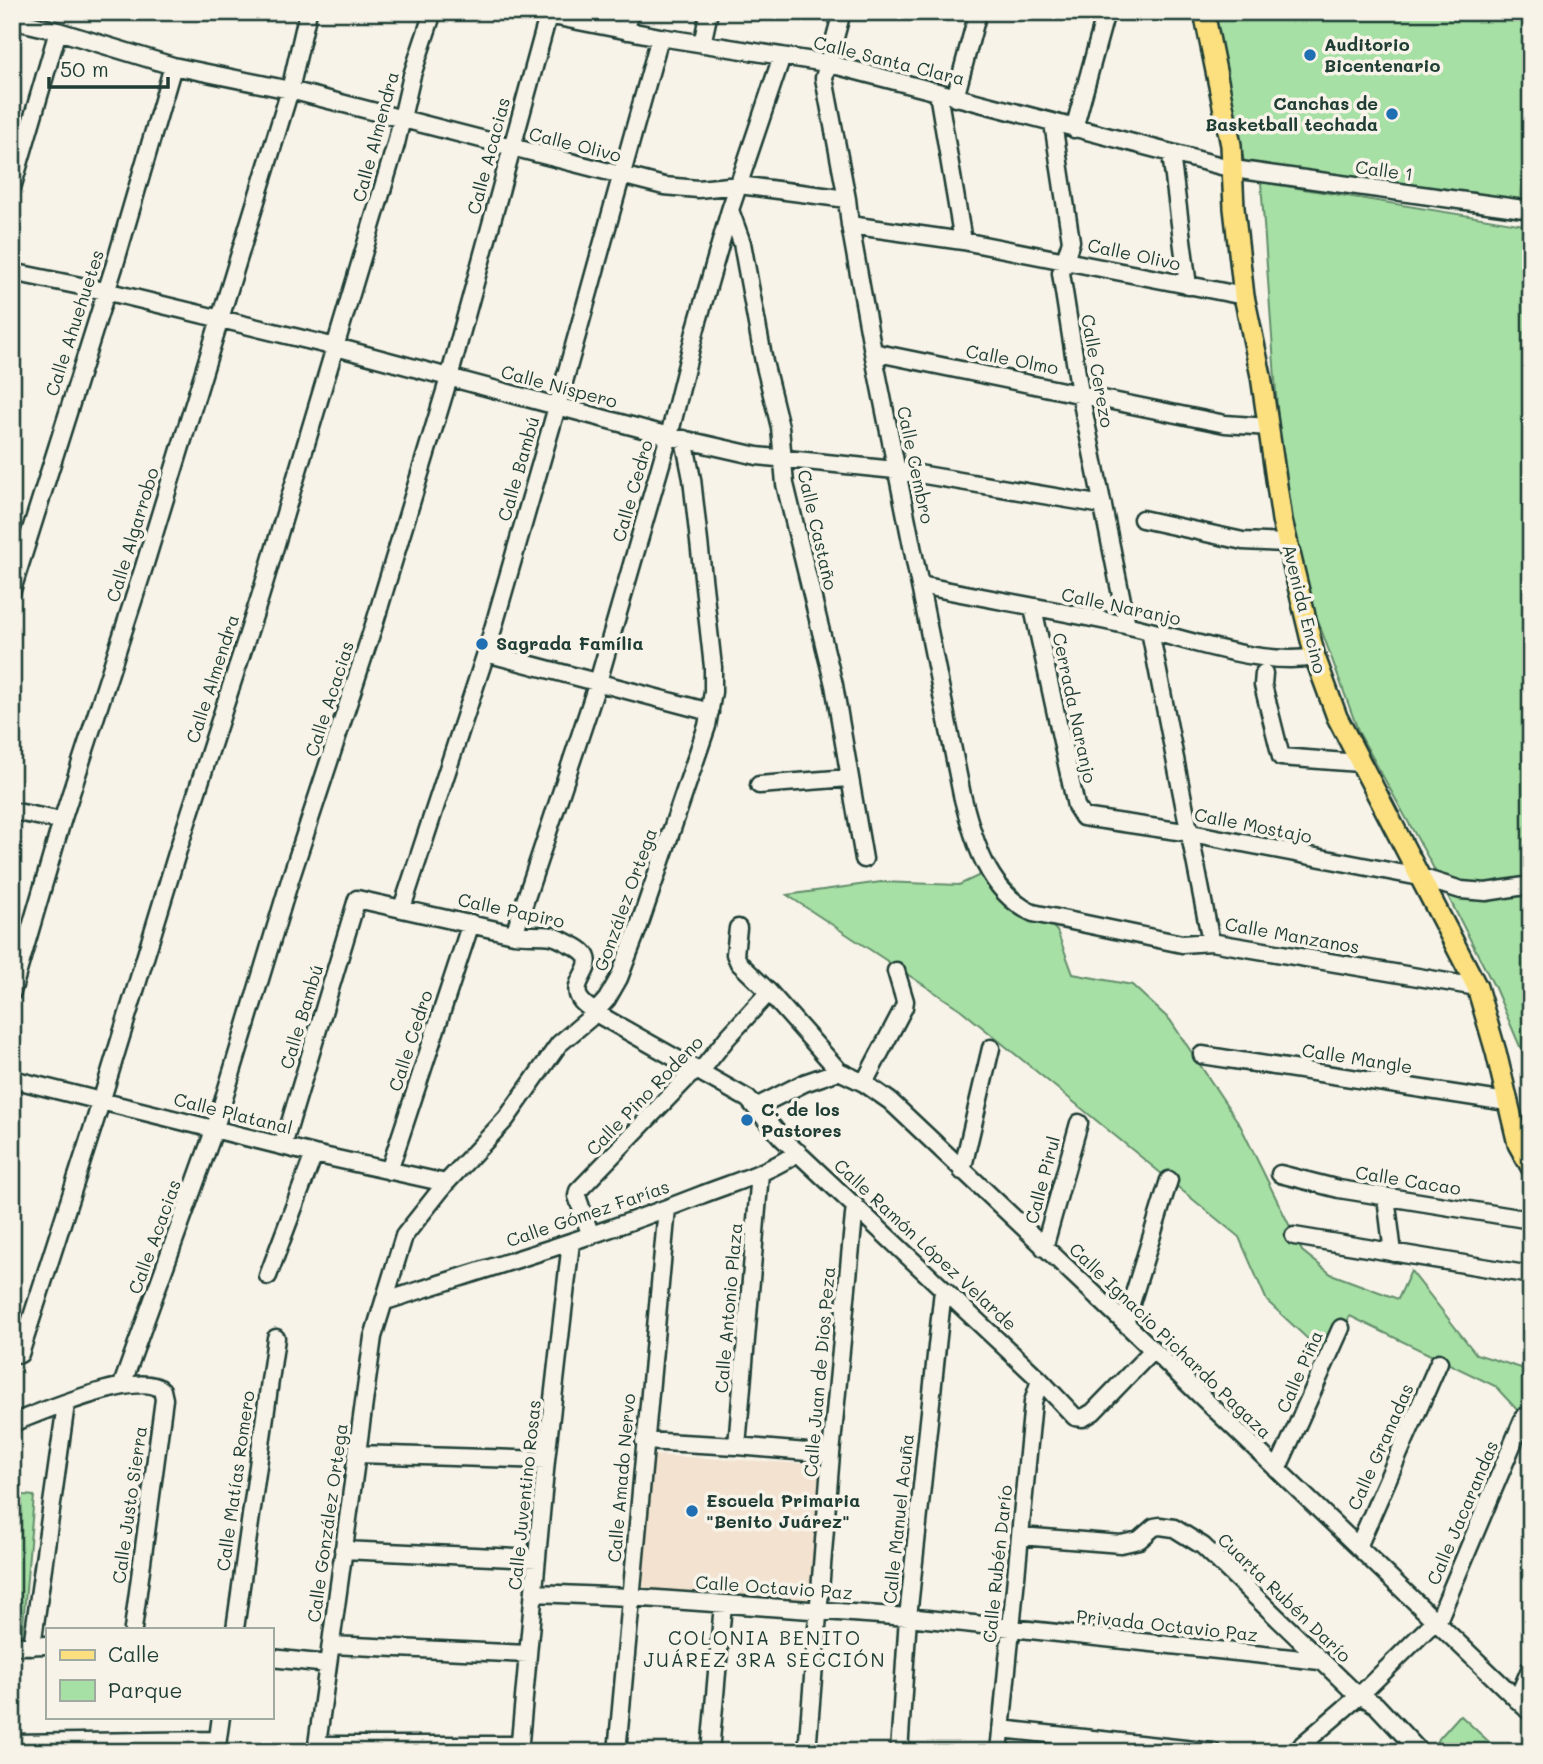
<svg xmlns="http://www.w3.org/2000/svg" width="1543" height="1764" font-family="Mali,sans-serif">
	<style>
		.built { fill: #f3e2d0 }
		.green { fill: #a7e0a5; stroke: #638e6c; stroke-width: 2 }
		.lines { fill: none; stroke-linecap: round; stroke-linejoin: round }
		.minor-casing { stroke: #1f3d34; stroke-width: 21 }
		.major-casing { stroke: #1f3d34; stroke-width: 24 }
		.minor { stroke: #f7f3e8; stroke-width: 16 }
		.major { stroke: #fce080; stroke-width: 19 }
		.poi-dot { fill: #1f6fb2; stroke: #f7f3e8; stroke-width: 2.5 }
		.labels { text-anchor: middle; stroke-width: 7; stroke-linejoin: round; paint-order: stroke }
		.poi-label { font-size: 18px; font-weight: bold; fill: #1f3d34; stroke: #f7f3e8; text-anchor: start }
		.street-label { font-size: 18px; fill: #1f3d34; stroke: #f7f3e8 }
		.neighbourhood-label { font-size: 19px; letter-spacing: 2px; fill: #1f3d34; stroke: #f7f3e8 }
	</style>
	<rect width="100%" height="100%" fill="#f7f3e8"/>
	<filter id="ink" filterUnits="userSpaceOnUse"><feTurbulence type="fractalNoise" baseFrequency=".0143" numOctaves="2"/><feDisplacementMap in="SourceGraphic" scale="14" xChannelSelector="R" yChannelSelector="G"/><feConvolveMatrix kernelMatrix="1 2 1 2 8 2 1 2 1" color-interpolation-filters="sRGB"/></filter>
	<g filter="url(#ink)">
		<path class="built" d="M 652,1455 L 829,1465 L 821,1603 L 642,1589 Z"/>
		<path class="green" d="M 1214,12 L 1531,12 L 1531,202 L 1244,162 Z
			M 1261,182 L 1531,226 L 1531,1078 L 1527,1063 L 1495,988 L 1431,863 L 1359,733 L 1286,533 Z
			M 995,868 L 1057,931 L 1073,974 L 1132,985 L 1170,1020 L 1240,1125 L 1302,1251 L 1331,1274 L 1398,1299 L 1411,1271 L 1476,1354 L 1531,1371 L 1531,1425 L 1495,1386 L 1350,1316 L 1327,1357 L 1267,1301 L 1239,1237 L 960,1009 L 787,895 L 881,882 L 959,885 Z
			M 12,1494 L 34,1496 L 22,1636 L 12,1636 Z
			M 1460,1715 L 1500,1752 L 1427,1752 Z"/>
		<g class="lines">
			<defs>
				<path id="minor" d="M 532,12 L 660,37 L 826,63 L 1233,169 L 1531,210
					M 842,12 L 824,78 L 847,199 L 850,225 L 873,352 L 962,795 C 973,839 988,893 1033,913 L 1182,944 L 1211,942 L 1477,987
					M 12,20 L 58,31 L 173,66 L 290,90 L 664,186 L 698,189 L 739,185 L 847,199
					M 627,31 L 629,12
					M 702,44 L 709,12
					M 938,93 L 963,241
					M 955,98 L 978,12
					M 1053,123 L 1071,241 L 1061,273 L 1080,393 L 1127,625
					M 1074,129 L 1106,12
					M 1171,154 L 1188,286
					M 12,188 L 58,31
					M 730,210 L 742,243 L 764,362 L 780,427 L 785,484 L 834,685 L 864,859
					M 850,225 L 963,241 L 1244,296
					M 12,272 L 105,291 L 336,347 L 669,436 L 757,456 L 895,470 L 1103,505
					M 873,352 L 1225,424 L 1269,427
					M 1142,519 L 1243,541 L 1286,543
					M 920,585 C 988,599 1057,610 1125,625 C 1182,637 1258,667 1315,657
					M 12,590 L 115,264 L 173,66
					M 1033,608 L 1076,806 L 1083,817 L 1191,833 L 1420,877 L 1461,890 L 1486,892 L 1531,885
					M 1150,631 L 1211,942
					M 486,653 L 710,712
					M 1264,673 L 1263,685 L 1281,757 L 1359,763
					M 759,785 L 849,778
					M 12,811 L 62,821
					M 402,908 L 486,653 L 557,407 L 660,37
					M 738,928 L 735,954 L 739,963 L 769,992 L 839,1071 L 864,1083 L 890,1101 L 1125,1323 L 1531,1713
					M 514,934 L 598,682 L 669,436 L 696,328 L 730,210 L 782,56
					M 12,992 L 62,821 L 144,567 L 290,90 L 308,12
					M 1202,1055 L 1507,1102
					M 12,1079 L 314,1154 L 446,1183
					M 864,1083 L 904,1007 L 905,1001 L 896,971
					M 756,1107 L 804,1083 L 839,1071
					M 283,1146 L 357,899 L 514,934 C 526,936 539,934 552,936 C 558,937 565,942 572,945 C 609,962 567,979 580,999 C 584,1006 594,1011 601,1016 L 748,1099 L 782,1138 L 1040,1380 L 1075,1417 L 1083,1418 L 1093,1412 L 1152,1351
					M 389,1171 L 471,923
					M 962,1171 L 991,1048
					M 1280,1174 L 1339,1189 L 1531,1220
					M 1386,1197 L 1393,1253
					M 591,1236 L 577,1196 L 578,1191 L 689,1076 L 704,1067 L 727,1038 L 769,992
					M 1294,1236 L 1531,1275
					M 1044,1248 L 1079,1123
					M 268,1276 L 314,1154
					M 386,1301 C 491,1267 597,1236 701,1195 C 734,1182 769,1173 798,1152
					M 1125,1323 L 1169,1180
					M 20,1354 L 101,1102 L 178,850 L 260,597 L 396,144 L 412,75 L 433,12
					M 122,1385 L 215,1128 L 290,880 L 374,625 L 449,378 L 548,16
					M 12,1423 C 40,1413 139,1369 162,1390 L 164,1399 L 133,1629
					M 644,1441 L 737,1446 L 831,1454
					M 737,1446 L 760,1173
					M 357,1454 L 546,1460
					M 1277,1470 L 1341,1328
					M 1020,1536 L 1121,1544 L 1139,1540 L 1154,1527 L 1160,1526 L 1174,1528 L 1203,1546 L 1352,1690 L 1376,1705 L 1420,1752
					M 1358,1547 L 1439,1362
					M 343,1550 L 537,1559
					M 535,1593 L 630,1597 L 908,1617 L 1320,1661
					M 235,1629 L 276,1338
					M 331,1645 L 528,1654
					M 12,1646 L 47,1645
					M 32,1646 L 66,1404
					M 271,1658 L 328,1664
					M 1517,1700 L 1531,1667
					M 1001,1729 L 1213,1752
					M 12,1743 L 218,1740
					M 317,1745 L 520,1745
					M 216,1752 L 221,1717
					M 316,1752 L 373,1337 L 404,1236 L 446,1183 L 506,1119 L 559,1044 L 590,1018 L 607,999 L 619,978 L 639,926 L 707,726 L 713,692 L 713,667 L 692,479 L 684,439
					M 519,1752 L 546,1460 L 571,1242
					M 617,1752 L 667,1208
					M 710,1752 L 723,1604
					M 807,1752 L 831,1454 L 855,1205
					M 899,1752 L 908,1617 L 943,1290
					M 999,1752 L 1033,1402 L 1040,1380
					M 1297,1752 L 1303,1744 L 1359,1696 L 1440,1616 L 1524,1417"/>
				<path id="major" d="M 1204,12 L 1231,145 L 1234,208 L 1244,296 L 1261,376 L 1282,520 L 1315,657 L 1337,717 L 1477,987 L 1496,1052 L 1518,1144 L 1531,1167"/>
			</defs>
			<use href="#minor" class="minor-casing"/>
			<use href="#major" class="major-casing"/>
			<use href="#minor" class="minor"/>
			<use href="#major" class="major"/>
		</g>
	</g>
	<g class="poi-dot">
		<circle cx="1310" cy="55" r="7"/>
		<circle cx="1392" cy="114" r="7"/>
		<circle cx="482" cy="644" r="7"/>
		<circle cx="747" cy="1120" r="7"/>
		<circle cx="692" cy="1511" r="7"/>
	</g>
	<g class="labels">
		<g class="poi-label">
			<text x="1324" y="51">Auditorio<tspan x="1324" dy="21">Bicentenario</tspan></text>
			<text x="1378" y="110" text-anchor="end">Canchas de<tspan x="1378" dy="21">Basketball techada</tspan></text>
			<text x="496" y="650">Sagrada Família</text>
			<text x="761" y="1116">C. de los<tspan x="761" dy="21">Pastores</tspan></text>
			<text x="706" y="1507">Escuela Primaria<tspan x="706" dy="21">"Benito Juárez"</tspan></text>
		</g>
		<g class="street-label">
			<text transform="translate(889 61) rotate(14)" y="6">Calle Santa Clara</text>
			<text transform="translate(376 137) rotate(-75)" y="6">Calle Almendra</text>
			<text transform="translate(575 145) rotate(14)" y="6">Calle Olivo</text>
			<text transform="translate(489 156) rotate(-75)" y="6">Calle Acacias</text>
			<text transform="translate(1384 171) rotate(8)" y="6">Calle 1</text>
			<text transform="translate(1134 255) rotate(12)" y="6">Calle Olivo</text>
			<text transform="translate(75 323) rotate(-72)" y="6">Calle Ahuehuetes</text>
			<text transform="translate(1012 360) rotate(11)" y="6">Calle Olmo</text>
			<text transform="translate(1097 371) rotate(80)" y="6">Calle Cerezo</text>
			<text transform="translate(559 387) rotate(15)" y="6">Calle Níspero</text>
			<text transform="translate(915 465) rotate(78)" y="6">Calle Cembro</text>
			<text transform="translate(519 469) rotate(-74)" y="6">Calle Bambú</text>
			<text transform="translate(633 491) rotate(-74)" y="6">Calle Cedro</text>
			<text transform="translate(817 530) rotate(77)" y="6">Calle Castaño</text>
			<text transform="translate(133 535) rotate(-73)" y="6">Calle Algarrobo</text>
			<text transform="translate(1121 607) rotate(12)" y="6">Calle Naranjo</text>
			<text transform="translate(1304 609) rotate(76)" y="6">Avenida Encino</text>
			<text transform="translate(213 679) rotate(-72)" y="6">Calle Almendra</text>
			<text transform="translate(330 699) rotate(-72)" y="6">Calle Acacias</text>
			<text transform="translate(1074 708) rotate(78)" y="6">Cerrada Naranjo</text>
			<text transform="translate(1253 826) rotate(11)" y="6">Calle Mostajo</text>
			<text transform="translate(626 900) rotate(-70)" y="6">González Ortega</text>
			<text transform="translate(511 911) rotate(12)" y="6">Calle Papiro</text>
			<text transform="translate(1292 936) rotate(10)" y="6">Calle Manzanos</text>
			<text transform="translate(302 1017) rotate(-73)" y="6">Calle Bambú</text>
			<text transform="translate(411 1041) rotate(-72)" y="6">Calle Cedro</text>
			<text transform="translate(1357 1059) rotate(9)" y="6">Calle Mangle</text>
			<text transform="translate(645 1096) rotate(-46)" y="6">Calle Pino Rodeno</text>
			<text transform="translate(233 1114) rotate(14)" y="6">Calle Platanal</text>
			<text transform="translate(1043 1180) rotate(-75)" y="6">Calle Pirul</text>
			<text transform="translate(1408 1181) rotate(9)" y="6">Calle Cacao</text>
			<text transform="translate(588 1214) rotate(-19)" y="6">Calle Gómez Farías</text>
			<text transform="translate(155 1237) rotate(-70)" y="6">Calle Acacias</text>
			<text transform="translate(925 1245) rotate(43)" y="6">Calle Ramón López Velarde</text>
			<text transform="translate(729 1308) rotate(-85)" y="6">Calle Antonio Plaza</text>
			<text transform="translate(1170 1341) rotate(44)" y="6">Calle Ignacio Pichardo Pagaza</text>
			<text transform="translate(820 1372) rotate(-85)" y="6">Calle Juan de Dios Peza</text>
			<text transform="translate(1300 1372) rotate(-66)" y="6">Calle Piña</text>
			<text transform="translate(1381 1447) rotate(-66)" y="6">Calle Granadas</text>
			<text transform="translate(622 1478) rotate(-85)" y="6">Calle Amado Nervo</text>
			<text transform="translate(236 1481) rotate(-82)" y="6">Calle Matías Romero</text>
			<text transform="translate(525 1495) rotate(-84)" y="6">Calle Juventino Rosas</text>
			<text transform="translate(130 1505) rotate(-82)" y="6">Calle Justo Sierra</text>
			<text transform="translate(1463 1513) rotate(-67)" y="6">Calle Jacarandas</text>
			<text transform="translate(899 1519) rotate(-84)" y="6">Calle Manuel Acuña</text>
			<text transform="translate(328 1523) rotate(-82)" y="6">Calle González Ortega</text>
			<text transform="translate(998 1564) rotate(-84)" y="6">Calle Rubén Darío</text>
			<text transform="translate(774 1588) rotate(4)" y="6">Calle Octavio Paz</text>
			<text transform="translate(1284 1598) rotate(44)" y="6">Cuarta Rubén Darío</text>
			<text transform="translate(1167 1626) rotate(6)" y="6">Privada Octavio Paz</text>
		</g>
		<g class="neighbourhood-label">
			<text x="765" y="1645">COLONIA BENITO<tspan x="765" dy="22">JUÁREZ 3RA SECCIÓN</tspan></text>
		</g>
	</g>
	<rect width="1543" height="1764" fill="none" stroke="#f7f3e8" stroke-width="42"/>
	<rect x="21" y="21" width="1501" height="1722" fill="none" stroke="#1f3d34" stroke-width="2.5" filter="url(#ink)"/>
	<rect x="46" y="1628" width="228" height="91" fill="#f7f3e8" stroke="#a1aaa0" stroke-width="2"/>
	<rect x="60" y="1650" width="35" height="10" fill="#fce080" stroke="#a1aaa0" stroke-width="2"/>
	<text x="108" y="1662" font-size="21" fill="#1f3d34">Calle</text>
	<rect x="60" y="1680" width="35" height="21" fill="#a7e0a5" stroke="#a1aaa0" stroke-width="2"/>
	<text x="108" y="1698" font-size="21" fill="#1f3d34">Parque</text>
	<path d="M49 77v10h119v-10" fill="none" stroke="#1f3d34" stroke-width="3.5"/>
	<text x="60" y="77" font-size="21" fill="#1f3d34" stroke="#f7f3e8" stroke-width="5" paint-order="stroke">50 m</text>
</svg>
